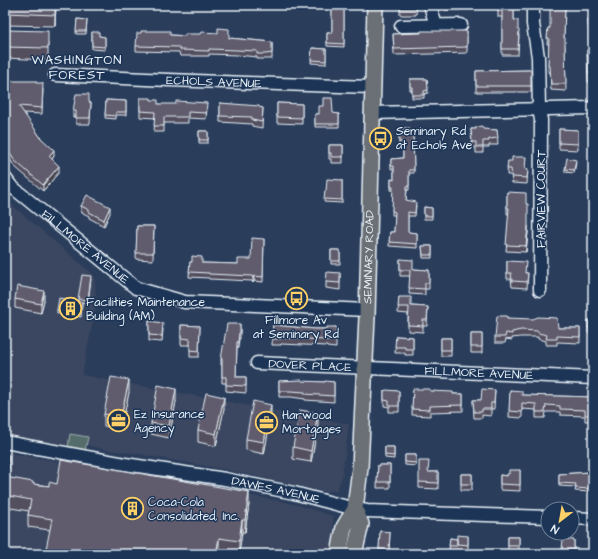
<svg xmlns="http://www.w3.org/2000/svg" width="598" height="559" font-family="'Architects Daughter',sans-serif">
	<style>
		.built { fill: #3a4660 }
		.green { fill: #556d6a; stroke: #9eafb1 }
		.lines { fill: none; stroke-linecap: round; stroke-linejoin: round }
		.minor-casing { stroke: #e8f1f8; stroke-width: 15 }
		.major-casing { stroke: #e8f1f8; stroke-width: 18 }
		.minor { stroke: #1d3557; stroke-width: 12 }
		.major { stroke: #6b6f75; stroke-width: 15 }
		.wall { fill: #534f5e; stroke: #e8f1f8 }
		.shaded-wall { fill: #43404c; stroke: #e8f1f8 }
		.building { fill: #605c6d; stroke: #e8f1f8 }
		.labels { text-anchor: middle; stroke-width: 3; stroke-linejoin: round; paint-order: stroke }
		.street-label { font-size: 12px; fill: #e8f1f8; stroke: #1d3557 }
		.poi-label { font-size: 12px; fill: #e8f1f8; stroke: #1d3557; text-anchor: start }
		.neighbourhood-label { font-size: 13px; letter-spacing: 1px; fill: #e8f1f8; stroke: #1d3557 }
	</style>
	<rect width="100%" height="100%" fill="#2a3d5b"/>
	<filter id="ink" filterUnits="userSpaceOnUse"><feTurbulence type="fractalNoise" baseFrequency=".025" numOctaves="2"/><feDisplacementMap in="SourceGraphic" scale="8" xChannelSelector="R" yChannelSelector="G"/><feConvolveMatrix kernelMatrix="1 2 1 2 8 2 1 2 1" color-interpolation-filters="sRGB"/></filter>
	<g filter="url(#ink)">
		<path class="built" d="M 5,199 L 94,275 L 96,295 L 95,312 L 82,375 L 349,424 L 342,477 L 337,490 L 325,492 L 227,470 L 133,453 L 107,450 L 86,445 L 87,437 L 70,434 L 68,447 L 5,436 Z
			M 5,452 L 281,501 L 298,505 L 333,516 L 333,538 L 329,554 L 5,554 Z"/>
		<path class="green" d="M 70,434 L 88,437 L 85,451 L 68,447 Z"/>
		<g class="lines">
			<defs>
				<g id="minor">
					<path d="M 430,5 L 436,26"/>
					<path d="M 533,5 L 533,24 L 538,57 L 539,109 L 541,120 L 540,290"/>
					<path d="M 401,26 L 461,25"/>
					<path id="s1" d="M 55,75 C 161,80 266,84 372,87"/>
					<path d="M 371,113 L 593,108"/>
					<path id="s2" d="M 5,178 L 11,186 L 136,288 L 185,302 L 367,310"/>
					<path id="s3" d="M 257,363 L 593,378"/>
					<path id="s4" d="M 5,442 L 125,464 L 225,479 L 294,493 L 355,509 L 367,511 L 548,517"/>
					<path d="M 572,518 L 593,519"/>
				</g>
				<g id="major">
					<path id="s5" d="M 339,554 L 344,527 L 355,509 L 360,468 L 367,317 L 375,5"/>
					<path d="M 354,554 L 361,524 L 355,509"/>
				</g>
			</defs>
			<use href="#minor" class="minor-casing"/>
			<use href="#major" class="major-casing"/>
			<use href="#minor" class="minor"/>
			<use href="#major" class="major"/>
		</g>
		<path class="wall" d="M 5,5 L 56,5 L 55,26 L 5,25 Z
			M 331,5 L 344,5 L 344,47 L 327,46 L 327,33 L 332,33 L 332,6 L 331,6 Z
			M 400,5 L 417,5 L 416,15 L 400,15 Z
			M 445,5 L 461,5 L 461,10 L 445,10 Z
			M 498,5 L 517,5 L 516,8 L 514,8 L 514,20 L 519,36 L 518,55 L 502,55 L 502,17 L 498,17 Z
			M 565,5 L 564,38 L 565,47 L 566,91 L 551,90 L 550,72 L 548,72 L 549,44 L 547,44 L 548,28 L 550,28 Z
			M 593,12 L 593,43 L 589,43 L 588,20 L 592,21 Z
			M 77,19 L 87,20 L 86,34 L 76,34 Z
			M 5,30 L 48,43 L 48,60 L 5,58 Z
			M 467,31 L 467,53 L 394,55 L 393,34 Z
			M 92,32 L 99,36 L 105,37 L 105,50 L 92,49 Z
			M 170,35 L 229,38 L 272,42 L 272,59 L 257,59 L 257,57 L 237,55 L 209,54 L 209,56 L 180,56 L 179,52 L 136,51 L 136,46 Z
			M 312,48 L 326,49 L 326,64 L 311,63 Z
			M 593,49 L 593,82 L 588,82 L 587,50 Z
			M 531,70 L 531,92 L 476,92 L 476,71 Z
			M 410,79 L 427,79 L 428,93 L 424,94 L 424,98 L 412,98 L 412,90 L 410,90 Z
			M 5,81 L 36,83 L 43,89 L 42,114 L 23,113 L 54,156 L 52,159 L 59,172 L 43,191 L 14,166 L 5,151 Z
			M 140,98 L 158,104 L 207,109 L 206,119 L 188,118 L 188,123 L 164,123 L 164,132 L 154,132 L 155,118 L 140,117 Z
			M 106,100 L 126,101 L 126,115 L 116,115 L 116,119 L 105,118 Z
			M 89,102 L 91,103 L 90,124 L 76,124 L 76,117 L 73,117 L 73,111 Z
			M 220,103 L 263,108 L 262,128 L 252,126 L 252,124 L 220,122 Z
			M 277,103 L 302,104 L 302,124 L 277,123 Z
			M 315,114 L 339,114 L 339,127 L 315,127 Z
			M 471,129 L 497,130 L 498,145 L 489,145 L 489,147 L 483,147 L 483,153 L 476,153 L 476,148 L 472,148 Z
			M 559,129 L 578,130 L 578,150 L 559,149 Z
			M 199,131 L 208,131 L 208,143 L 199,143 Z
			M 399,132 L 413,132 L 414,173 L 409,173 L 409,190 L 407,190 L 406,200 L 416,205 L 415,216 L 408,216 L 408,232 L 417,233 L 417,248 L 389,246 L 390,232 L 394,232 L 395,215 L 392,215 L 393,191 L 391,190 L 391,179 L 394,180 L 394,169 L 391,169 L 391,159 L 403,158 L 403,146 L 399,146 Z
			M 329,145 L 343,145 L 343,163 L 331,163 L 331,159 L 329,159 Z
			M 508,161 L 526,169 L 528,169 L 527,184 L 512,183 L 511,175 L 507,175 Z
			M 576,163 L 574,173 L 565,172 L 565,169 Z
			M 342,180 L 342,203 L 324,202 L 325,191 L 326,191 Z
			M 507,192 L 526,204 L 528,232 L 526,252 L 506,251 L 509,214 L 507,214 Z
			M 81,206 L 110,213 L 104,226 L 89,218 L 89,216 L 81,212 Z
			M 424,207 L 432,208 L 432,219 L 424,219 Z
			M 137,226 L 154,226 L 153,260 L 136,259 Z
			M 264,239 L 263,282 L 254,281 L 253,283 L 252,281 L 209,279 L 209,278 L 189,277 L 190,262 L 202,263 L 238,264 L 251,259 Z
			M 422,246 L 432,246 L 432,258 L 423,258 Z
			M 331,250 L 340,250 L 340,264 L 331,264 Z
			M 400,259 L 413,269 L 429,270 L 429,289 L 425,289 L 425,295 L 409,294 L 410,276 L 400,276 Z
			M 507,261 L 525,273 L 528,273 L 527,288 L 512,287 L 511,279 L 507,279 Z
			M 340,273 L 340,290 L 326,288 L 326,282 Z
			M 91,279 L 88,303 L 82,302 L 81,317 L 57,313 L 57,310 L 78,301 L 78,299 Z
			M 399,297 L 411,306 L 428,307 L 427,326 L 423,326 L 423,332 L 408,331 L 408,314 L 398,313 Z
			M 15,299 L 44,300 L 41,313 L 15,308 Z
			M 507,318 L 558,328 L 580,328 L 580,343 L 557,342 L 557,345 L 546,345 L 546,341 L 538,339 L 538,337 L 521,337 L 512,338 L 512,340 L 506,339 L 505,343 L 495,343 L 495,337 Z
			M 588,320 L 593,320 L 593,333 L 588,333 Z
			M 149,321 L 163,329 L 162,342 L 149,341 Z
			M 240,324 L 240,339 L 239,339 L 238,348 L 237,348 L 236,377 L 246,377 L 246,393 L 226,391 L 226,383 L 222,383 L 222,365 L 221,365 L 221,359 Z
			M 181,325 L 200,326 L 199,357 L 190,357 L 190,345 L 181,345 Z
			M 273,325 L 315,329 L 327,329 L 336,327 L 336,348 L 327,347 L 327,346 L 281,344 L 281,345 L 272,345 Z
			M 471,334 L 482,334 L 482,353 L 471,353 Z
			M 396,336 L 413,337 L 413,355 L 405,355 L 405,353 L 395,353 Z
			M 441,338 L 451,338 L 451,356 L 441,356 Z
			M 279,381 L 325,382 L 334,382 L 334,402 L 305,400 L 305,399 L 291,397 L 279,397 Z
			M 413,389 L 453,394 L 463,394 L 463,411 L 430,412 L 430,416 L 412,415 Z
			M 495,390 L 494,409 L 491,409 L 491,416 L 482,415 L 482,418 L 474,418 L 473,400 L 481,400 Z
			M 510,390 L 522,395 L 593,397 L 593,421 L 585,421 L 585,416 L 560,415 L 560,412 L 546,412 L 545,418 L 536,418 L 536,410 L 522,409 L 522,418 L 509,417 Z
			M 384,391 L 399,391 L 399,412 L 389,412 L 389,407 L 384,406 Z
			M 129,392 L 121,429 L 104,426 L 104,414 Z
			M 176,401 L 169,438 L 151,434 L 151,423 Z
			M 224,409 L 216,446 L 198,442 L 198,430 Z
			M 271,417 L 264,454 L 246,450 L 246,439 Z
			M 318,425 L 311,462 L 293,459 L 293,447 Z
			M 385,447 L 394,447 L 394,459 L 385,458 Z
			M 5,454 L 9,467 L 7,478 L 33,484 L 49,486 L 57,484 L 249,504 L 245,532 L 242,532 L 239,553 L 219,550 L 50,530 L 28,527 L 28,515 L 29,511 L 5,507 Z
			M 405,455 L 416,455 L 416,466 L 405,465 Z
			M 378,465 L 390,465 L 390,488 L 377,488 Z
			M 520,470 L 520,491 L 500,490 L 500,475 L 507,476 Z
			M 428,472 L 438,472 L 438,489 L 419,488 L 419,482 Z
			M 590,472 L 590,492 L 575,491 L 576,487 L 559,486 L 559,474 Z
			M 461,474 L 472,474 L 472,490 L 461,490 Z
			M 380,531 L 390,532 L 389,554 L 379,554 Z
			M 468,536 L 468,551 L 457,550 L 457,549 L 457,552 L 449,552 L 450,538 L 457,539 Z
			M 508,537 L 519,537 L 519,552 L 508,552 Z
			M 574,540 L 574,554 L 562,554 L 562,549 Z"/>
		<path class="shaded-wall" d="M 55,5 L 56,5 L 55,26 Z
			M 54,150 L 54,156 L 49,163 L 49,156 Z
			M 59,166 L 59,172 L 43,191 L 43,185 Z
			M 110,207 L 110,213 L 104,226 L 104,220 Z
			M 528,226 L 528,232 L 526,252 L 526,246 Z
			M 254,276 L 254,281 L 253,283 L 253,278 Z
			M 44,291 L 44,300 L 41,313 L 41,304 Z
			M 129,380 L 129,392 L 121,429 L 121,417 Z
			M 176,389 L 176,401 L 169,438 L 169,426 Z
			M 224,397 L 224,409 L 216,446 L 216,434 Z
			M 271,405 L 271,417 L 264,454 L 264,442 Z
			M 318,413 L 318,425 L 311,462 L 311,451 Z
			M 9,455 L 9,467 L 5,489 L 5,477 Z
			M 249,492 L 249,504 L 245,532 L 245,520 Z
			M 242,520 L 242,532 L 239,553 L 239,541 Z
			M 219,538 L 219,550 L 218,554 L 216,554 Z"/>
		<path class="building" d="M 5,5 L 55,5 L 55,15 L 5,13 Z
			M 332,5 L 344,5 L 344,44 L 327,43 L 327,33 L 332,33 Z
			M 400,5 L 416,5 L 416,9 L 400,9 Z
			M 498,5 L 514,5 L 514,20 L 518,20 L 518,30 L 519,30 L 518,49 L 502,49 L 502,11 L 498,11 Z
			M 550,5 L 565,5 L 564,38 L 565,38 L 565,47 L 566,84 L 551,84 L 550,66 L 548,66 L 549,38 L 547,38 L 548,28 L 550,28 Z
			M 592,12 L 593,12 L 593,37 L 589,37 L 588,20 L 592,21 Z
			M 77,19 L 87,20 L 86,31 L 76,31 Z
			M 218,28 L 229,29 L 229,38 L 272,42 L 272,53 L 266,54 L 257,54 L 257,51 L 237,50 L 209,49 L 209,51 L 180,50 L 179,47 L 136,46 L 137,33 L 141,33 L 141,31 L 170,31 L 170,35 L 185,36 L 185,34 L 200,34 L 201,32 L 218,33 Z
			M 5,30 L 48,31 L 48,48 L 5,47 Z
			M 421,31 L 467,31 L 467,47 L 394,49 L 393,34 L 421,33 Z
			M 92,32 L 99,32 L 99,36 L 105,37 L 105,47 L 92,46 Z
			M 312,48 L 326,49 L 326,61 L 311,60 Z
			M 593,49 L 593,73 L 588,73 L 587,50 Z
			M 531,70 L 531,86 L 476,86 L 476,71 Z
			M 410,79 L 427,79 L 428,90 L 424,91 L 424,95 L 412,95 L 412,87 L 410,87 Z
			M 5,81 L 36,81 L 36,83 L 43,83 L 42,108 L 19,106 L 41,138 L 54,150 L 49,156 L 59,166 L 43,185 L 14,160 L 5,145 Z
			M 76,94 L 89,94 L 89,102 L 91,103 L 90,118 L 76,118 L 76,111 L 73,111 Z
			M 140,98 L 151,98 L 151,100 L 158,100 L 158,104 L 176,104 L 176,101 L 207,103 L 206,113 L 188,112 L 188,117 L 164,117 L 164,126 L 154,126 L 155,112 L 140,111 Z
			M 323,98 L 332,98 L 333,113 L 339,114 L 339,124 L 315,124 L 315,114 L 319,114 L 319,106 L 323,106 Z
			M 106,100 L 126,101 L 126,112 L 116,112 L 116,116 L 105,115 Z
			M 220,103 L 259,106 L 259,107 L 263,108 L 262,122 L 252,120 L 252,117 L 220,116 Z
			M 277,103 L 302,104 L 302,118 L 277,117 Z
			M 482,126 L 483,129 L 497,130 L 498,138 L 489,139 L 489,141 L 483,141 L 483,147 L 476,147 L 476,142 L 472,142 L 471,129 L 476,129 L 476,127 Z
			M 403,128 L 410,128 L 410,132 L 413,132 L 414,170 L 409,170 L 409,186 L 407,186 L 406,200 L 416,202 L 415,213 L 408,212 L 408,232 L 417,233 L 417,244 L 389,242 L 390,232 L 394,232 L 395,212 L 392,211 L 393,187 L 391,187 L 391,179 L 394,180 L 394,166 L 391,166 L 391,159 L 403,158 L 403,142 L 399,142 L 399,132 L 403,132 Z
			M 559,129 L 578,130 L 578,144 L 559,143 Z
			M 199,131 L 208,131 L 208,140 L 199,140 Z
			M 329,145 L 343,145 L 343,157 L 331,157 L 331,153 L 329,153 Z
			M 512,157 L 526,157 L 525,169 L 528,169 L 527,178 L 512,177 L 511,169 L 507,169 L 508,161 L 512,161 Z
			M 567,158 L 576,160 L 574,170 L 565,169 Z
			M 327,179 L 342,180 L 342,200 L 324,199 L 325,191 L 326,191 Z
			M 507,192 L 526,193 L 526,204 L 528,204 L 528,226 L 526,246 L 506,245 L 509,208 L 507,208 Z
			M 87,195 L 110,207 L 104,220 L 89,212 L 89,210 L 81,206 Z
			M 424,207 L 432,208 L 432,216 L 424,216 Z
			M 137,226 L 154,226 L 153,253 L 136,253 Z
			M 252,238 L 264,239 L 263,277 L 254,276 L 253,278 L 252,276 L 209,274 L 209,273 L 189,272 L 190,262 L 192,262 L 192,256 L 202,257 L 202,263 L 238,264 L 238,259 L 251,259 Z
			M 422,246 L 432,246 L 432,255 L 423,255 Z
			M 331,250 L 340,250 L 340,261 L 331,261 Z
			M 400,259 L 413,260 L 413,269 L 429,270 L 429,283 L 425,283 L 425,289 L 409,288 L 410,270 L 400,270 Z
			M 507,261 L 526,262 L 525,273 L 528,273 L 527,282 L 512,281 L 511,273 L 507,273 Z
			M 327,272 L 340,273 L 340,283 L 326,282 Z
			M 82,275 L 91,276 L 88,300 L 78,299 Z
			M 17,286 L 44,291 L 41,304 L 15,299 Z
			M 399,297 L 411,297 L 411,306 L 428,307 L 427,320 L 423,320 L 423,326 L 408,325 L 409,307 L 398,307 Z
			M 59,298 L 82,302 L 81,314 L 57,310 Z
			M 497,316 L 507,316 L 507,318 L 533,319 L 538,317 L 557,318 L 558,328 L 580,328 L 580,337 L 557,336 L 557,339 L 546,339 L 547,335 L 538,333 L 538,331 L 521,330 L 512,332 L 512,334 L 506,333 L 505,337 L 495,337 Z
			M 588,320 L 593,320 L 593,328 L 588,328 Z
			M 149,321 L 163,323 L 162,336 L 149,335 Z
			M 227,324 L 240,324 L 240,333 L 239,333 L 238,342 L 237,342 L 236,377 L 246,377 L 246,386 L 226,385 L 226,377 L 222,377 L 222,359 L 221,359 Z
			M 181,325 L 200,326 L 199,351 L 190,350 L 190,339 L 181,338 Z
			M 273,325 L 315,329 L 327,329 L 327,327 L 336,327 L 336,341 L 327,341 L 327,340 L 281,338 L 281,339 L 272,339 Z
			M 471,334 L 482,334 L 482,347 L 471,347 Z
			M 396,336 L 413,337 L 413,349 L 405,349 L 405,347 L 395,347 Z
			M 441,338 L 451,338 L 451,350 L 441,350 Z
			M 111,377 L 129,380 L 121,417 L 104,414 Z
			M 302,380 L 302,381 L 325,382 L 325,381 L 334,382 L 334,396 L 305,394 L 305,392 L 291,391 L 279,391 L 279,381 Z
			M 158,385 L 176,389 L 169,426 L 151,423 Z
			M 413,389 L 430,389 L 430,391 L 453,392 L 453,394 L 463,394 L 463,405 L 430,406 L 430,410 L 412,409 Z
			M 482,389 L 495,390 L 494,403 L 491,403 L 491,409 L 482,409 L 482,412 L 474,412 L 473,400 L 481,400 Z
			M 386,390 L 399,391 L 399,406 L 389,406 L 389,401 L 384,400 L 384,391 Z
			M 510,390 L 522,391 L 522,395 L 593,397 L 593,415 L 585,415 L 585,410 L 560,409 L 560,406 L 546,405 L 545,412 L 536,412 L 536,404 L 522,403 L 522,412 L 509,411 Z
			M 206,393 L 224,397 L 216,434 L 198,430 Z
			M 253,401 L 271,405 L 264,442 L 246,439 Z
			M 300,410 L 318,413 L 311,451 L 293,447 Z
			M 385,447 L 394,447 L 394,456 L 385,455 Z
			M 5,454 L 9,455 L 5,477 L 33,482 L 33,484 L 49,486 L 49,482 L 57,484 L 61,460 L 249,492 L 245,520 L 242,520 L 239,541 L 219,538 L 216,554 L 45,554 L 52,519 L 28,515 L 31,500 L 5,495 Z
			M 405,455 L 416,455 L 416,463 L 405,462 Z
			M 419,461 L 429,461 L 428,472 L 438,472 L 438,483 L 419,482 Z
			M 378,465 L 390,465 L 390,482 L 377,482 Z
			M 509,470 L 520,470 L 520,485 L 500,484 L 500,475 L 507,476 L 507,474 L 509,474 Z
			M 590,472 L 590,489 L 575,488 L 576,484 L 559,483 L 559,474 Z
			M 461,474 L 472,474 L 472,484 L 461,484 Z
			M 380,531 L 390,532 L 389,550 L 379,549 Z
			M 457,535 L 468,536 L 468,545 L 457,544 Z
			M 508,537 L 519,537 L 519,546 L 508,546 Z
			M 450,538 L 457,539 L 457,546 L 449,546 Z
			M 563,539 L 574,540 L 574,550 L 562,549 Z"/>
	</g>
	<defs>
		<symbol id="bus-ring" viewBox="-11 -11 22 22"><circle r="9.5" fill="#1d3557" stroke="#ffd166" stroke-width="1.5"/><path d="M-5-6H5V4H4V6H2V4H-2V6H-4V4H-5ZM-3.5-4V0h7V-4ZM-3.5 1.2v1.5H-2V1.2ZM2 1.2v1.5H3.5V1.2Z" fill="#ffd166"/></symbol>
		<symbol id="building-ring" viewBox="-11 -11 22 22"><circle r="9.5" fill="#1d3557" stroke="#ffd166" stroke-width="1.5"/><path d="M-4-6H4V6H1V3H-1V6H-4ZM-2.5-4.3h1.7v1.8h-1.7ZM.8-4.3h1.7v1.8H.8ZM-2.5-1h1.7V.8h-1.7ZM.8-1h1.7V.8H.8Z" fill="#ffd166"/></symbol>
		<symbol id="office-ring" viewBox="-11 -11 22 22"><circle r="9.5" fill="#1d3557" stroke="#ffd166" stroke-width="1.5"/><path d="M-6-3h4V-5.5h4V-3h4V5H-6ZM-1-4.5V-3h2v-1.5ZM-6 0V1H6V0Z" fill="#ffd166"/></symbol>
	</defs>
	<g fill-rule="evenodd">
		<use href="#bus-ring" x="368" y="126" width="25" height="25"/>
		<use href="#bus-ring" x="284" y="286" width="25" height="25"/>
		<use href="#building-ring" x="58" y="296" width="25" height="25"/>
		<use href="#office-ring" x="106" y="408" width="25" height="25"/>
		<use href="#office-ring" x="254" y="410" width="25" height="25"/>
		<use href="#building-ring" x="120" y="496" width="25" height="25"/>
	</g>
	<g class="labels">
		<g class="street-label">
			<text dy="4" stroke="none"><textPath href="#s1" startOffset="159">ECHOLS AVENUE</textPath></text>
			<text transform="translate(541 199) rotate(-90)" y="4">FAIRVIEW COURT</text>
			<text dy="4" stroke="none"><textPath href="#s2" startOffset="106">FILLMORE AVENUE</textPath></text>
			<text dy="4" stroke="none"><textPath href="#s5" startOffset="301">SEMINARY ROAD</textPath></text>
			<text dy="4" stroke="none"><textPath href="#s3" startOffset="53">DOVER PLACE</textPath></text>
			<text dy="4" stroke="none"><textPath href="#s3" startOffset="222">FILLMORE AVENUE</textPath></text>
			<text dy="4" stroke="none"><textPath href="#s4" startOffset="275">DAWES AVENUE</textPath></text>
		</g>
		<g class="poi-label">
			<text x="396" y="135">Seminary Rd<tspan x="396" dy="14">at Echols Ave</tspan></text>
			<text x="86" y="306">Facilities Maintenance<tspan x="86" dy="14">Building (AM)</tspan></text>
			<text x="296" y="324" text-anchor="middle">Fillmore Av<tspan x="296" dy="14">at Seminary Rd</tspan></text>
			<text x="134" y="418">Ez Insurance<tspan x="134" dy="14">Agency</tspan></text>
			<text x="282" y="419">Harwood<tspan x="282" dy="14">Mortgages</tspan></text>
			<text x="148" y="506">Coca-Cola<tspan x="148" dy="14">Consolidated, Inc.</tspan></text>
		</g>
		<g class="neighbourhood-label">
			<text x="77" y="64">WASHINGTON<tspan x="77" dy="15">FOREST</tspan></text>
		</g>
	</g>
	<rect width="598" height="559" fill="none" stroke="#1d3557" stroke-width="20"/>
	<rect x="10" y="10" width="578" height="539" fill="none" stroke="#e8f1f8" stroke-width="1.5" filter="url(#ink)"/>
	<g transform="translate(560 521) rotate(211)"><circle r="19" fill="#1d3557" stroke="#6e8097"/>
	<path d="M0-3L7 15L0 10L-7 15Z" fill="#ffd166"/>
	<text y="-6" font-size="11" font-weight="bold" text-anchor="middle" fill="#e8f1f8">N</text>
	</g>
</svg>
